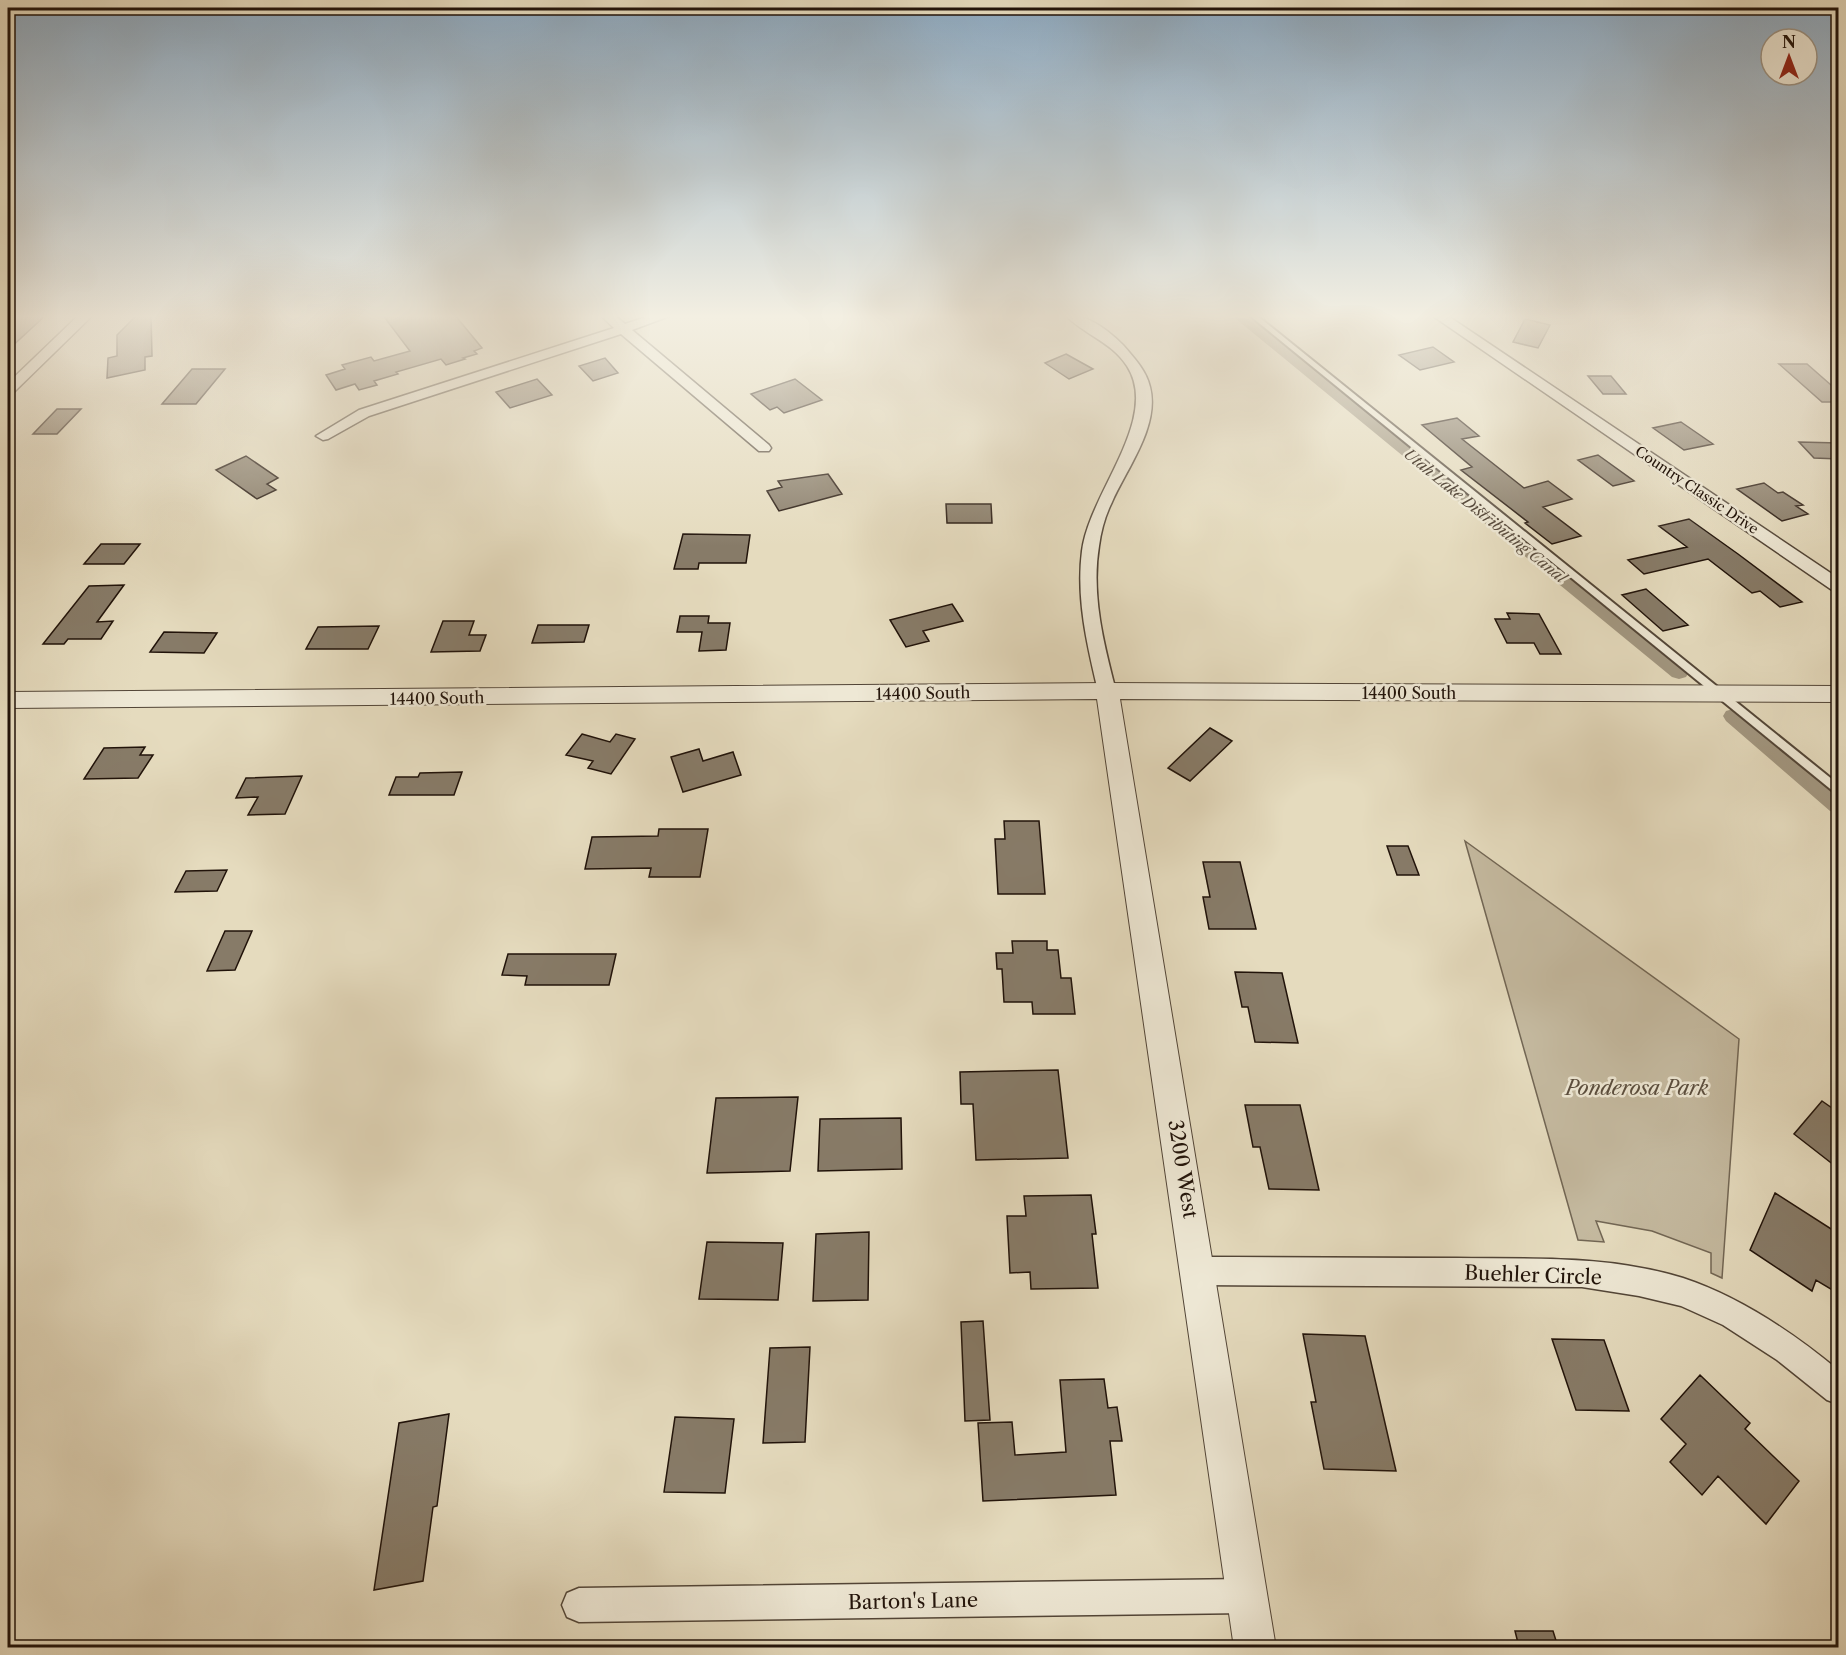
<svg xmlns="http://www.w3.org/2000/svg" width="1846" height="1655" font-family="'Libre Caslon Text',serif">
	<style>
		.green { fill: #c4b99f; stroke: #726654; stroke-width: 1.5 }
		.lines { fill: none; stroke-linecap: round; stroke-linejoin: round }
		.canal { fill: #a29781; fill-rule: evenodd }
		.building { fill: #877b68; stroke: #21130a; stroke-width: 1.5 }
		.service-casing { stroke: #524537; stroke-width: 4 }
		.minor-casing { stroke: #524537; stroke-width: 3 }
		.tertiary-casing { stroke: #524537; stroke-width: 2 }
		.service { fill: #eee8d5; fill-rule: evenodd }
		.minor { fill: #eee8d5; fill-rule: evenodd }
		.tertiary { fill: #eee8d5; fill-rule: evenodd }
		.labels { text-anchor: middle; stroke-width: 5; stroke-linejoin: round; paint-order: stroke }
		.far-street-label { font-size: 14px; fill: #21130a; stroke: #eee8d5 }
		.far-water-label { font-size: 15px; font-style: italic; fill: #5b4e40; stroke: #eee8d5 }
		.street-label { font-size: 16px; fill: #21130a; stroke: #eee8d5 }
		.near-park-label { font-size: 20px; font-style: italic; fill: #5a4d3e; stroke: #eee8d5 }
		.near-street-label { font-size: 20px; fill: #21130a; stroke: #eee8d5 }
	</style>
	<rect width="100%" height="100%" fill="#e5dbbe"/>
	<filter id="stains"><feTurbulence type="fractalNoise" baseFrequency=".00333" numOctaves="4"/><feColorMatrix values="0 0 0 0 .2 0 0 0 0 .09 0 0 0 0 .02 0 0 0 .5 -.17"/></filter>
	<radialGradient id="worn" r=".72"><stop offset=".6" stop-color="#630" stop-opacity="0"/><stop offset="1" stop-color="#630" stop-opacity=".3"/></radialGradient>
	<path class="green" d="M 1465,841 L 1739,1039 L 1722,1278 L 1711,1273 L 1711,1253 L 1652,1231 L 1596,1221 L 1604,1242 L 1578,1240 Z"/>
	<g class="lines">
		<path class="canal" d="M 1230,314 L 1245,314 L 1686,667 L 1689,672 L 1686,677 L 1679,679 L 1672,677 Z
			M 1733,709 L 1740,711 L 1838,793 L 1838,813 L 1830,811 L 1726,721 L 1723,716 L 1726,711 Z"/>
	</g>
	<path class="building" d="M 19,314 L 47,314 L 8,350 L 8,317 L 16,317 Z
		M 138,314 L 151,314 L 152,356 L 145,357 L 145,370 L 107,378 L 108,358 L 117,356 L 117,335 Z
		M 382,314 L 454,314 L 482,348 L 474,351 L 477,354 L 463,358 L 465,359 L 446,365 L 441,359 L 396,372 L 398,374 L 374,381 L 377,385 L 359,390 L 355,384 L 336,390 L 326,375 L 345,369 L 342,365 L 371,357 L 374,361 L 410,351 Z
		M 1525,319 L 1550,325 L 1538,348 L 1513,342 Z
		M 1433,347 L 1454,362 L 1420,370 L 1399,355 Z
		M 1066,354 L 1093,369 L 1069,379 L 1045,363 Z
		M 605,358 L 618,373 L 593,381 L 579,366 Z
		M 1779,364 L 1807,364 L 1839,392 L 1839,402 L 1822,402 Z
		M 192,369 L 225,369 L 196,404 L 162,404 Z
		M 1588,376 L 1611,376 L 1626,394 L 1603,394 Z
		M 537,379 L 552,395 L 510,408 L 496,392 Z
		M 795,379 L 822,400 L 784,413 L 777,407 L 770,410 L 751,394 Z
		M 57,409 L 81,409 L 57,434 L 33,434 Z
		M 1457,418 L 1479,436 L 1462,439 L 1524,488 L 1548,481 L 1572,499 L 1543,507 L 1581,536 L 1552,544 L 1525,523 L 1528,522 L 1461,470 L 1472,467 L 1422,425 Z
		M 1681,422 L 1713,444 L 1684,450 L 1653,428 Z
		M 1799,442 L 1839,443 L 1839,459 L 1814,458 Z
		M 1598,455 L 1634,481 L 1613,486 L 1578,460 Z
		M 246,456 L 278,478 L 267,484 L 276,490 L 257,499 L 216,470 Z
		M 828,474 L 842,494 L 779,511 L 767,491 L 782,487 L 778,481 Z
		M 1764,483 L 1778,493 L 1783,492 L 1803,505 L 1796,506 L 1808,514 L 1782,521 L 1737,489 Z
		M 946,504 L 991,504 L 992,523 L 947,523 Z
		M 1689,519 L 1738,554 L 1802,602 L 1780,607 L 1760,591 L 1752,593 L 1708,559 L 1644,574 L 1628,560 L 1687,547 L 1659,526 Z
		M 683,534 L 750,535 L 746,563 L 699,563 L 698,569 L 674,569 Z
		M 101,544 L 140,544 L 124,564 L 84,564 Z
		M 124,585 L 97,622 L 113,621 L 101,639 L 68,639 L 64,644 L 43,644 L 89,586 Z
		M 1646,589 L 1688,625 L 1663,631 L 1622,595 Z
		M 952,604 L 963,621 L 923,631 L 929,641 L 906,647 L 890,620 Z
		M 1507,613 L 1539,614 L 1561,654 L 1540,654 L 1534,643 L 1507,643 L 1495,619 L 1510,619 Z
		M 680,616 L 709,616 L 708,623 L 730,623 L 726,650 L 699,651 L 702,632 L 677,632 Z
		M 443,621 L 474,621 L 469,635 L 486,635 L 480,651 L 431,652 Z
		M 538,625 L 589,625 L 584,642 L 532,643 Z
		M 379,626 L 368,649 L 306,649 L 318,627 Z
		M 164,632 L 217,633 L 204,653 L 150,652 Z
		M 1210,728 L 1232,741 L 1190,781 L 1168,768 Z
		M 582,734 L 610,742 L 616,734 L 635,739 L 611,774 L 588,768 L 593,761 L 566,755 Z
		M 145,747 L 140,755 L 153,755 L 138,778 L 84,779 L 104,748 Z
		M 699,749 L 703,761 L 733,752 L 741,775 L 683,792 L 671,757 Z
		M 462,772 L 454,795 L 389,795 L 396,777 L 418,777 L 420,773 Z
		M 302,776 L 285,814 L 248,815 L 258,797 L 236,798 L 246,778 Z
		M 1004,821 L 1039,821 L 1045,894 L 998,894 L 995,839 L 1005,839 Z
		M 659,829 L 708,829 L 700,877 L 649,877 L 651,868 L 585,869 L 592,837 L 658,836 Z
		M 1387,846 L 1408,846 L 1419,875 L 1397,875 Z
		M 1203,862 L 1240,862 L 1256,929 L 1209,929 L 1203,897 L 1210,897 Z
		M 227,870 L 217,891 L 175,892 L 186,871 Z
		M 225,931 L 252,931 L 235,970 L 207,971 Z
		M 1012,941 L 1047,941 L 1047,950 L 1058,950 L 1061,978 L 1071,978 L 1075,1014 L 1033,1014 L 1032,1002 L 1004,1002 L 1002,969 L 997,969 L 996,953 L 1013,953 Z
		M 508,954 L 616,954 L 609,985 L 525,985 L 527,976 L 502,975 Z
		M 1235,972 L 1282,973 L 1298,1043 L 1255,1042 L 1248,1007 L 1242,1007 Z
		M 1058,1070 L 1068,1158 L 976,1160 L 973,1104 L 961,1104 L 960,1072 Z
		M 798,1097 L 790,1171 L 707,1173 L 716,1098 Z
		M 1822,1101 L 1839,1113 L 1839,1169 L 1794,1134 Z
		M 1245,1105 L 1300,1105 L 1319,1190 L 1269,1189 L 1260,1147 L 1253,1147 Z
		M 901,1118 L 902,1169 L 818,1171 L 820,1119 Z
		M 1775,1193 L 1839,1234 L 1839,1294 L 1816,1280 L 1812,1291 L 1750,1250 Z
		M 1091,1195 L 1096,1234 L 1092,1234 L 1098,1288 L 1031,1289 L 1030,1272 L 1010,1273 L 1007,1216 L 1026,1216 L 1024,1196 Z
		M 869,1232 L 868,1300 L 813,1301 L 816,1234 Z
		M 707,1242 L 783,1243 L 778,1300 L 699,1299 Z
		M 983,1321 L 990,1420 L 965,1421 L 961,1322 Z
		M 1303,1334 L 1365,1336 L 1396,1471 L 1324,1469 L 1311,1402 L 1316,1402 Z
		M 1552,1339 L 1604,1340 L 1629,1411 L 1576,1410 Z
		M 810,1347 L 805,1442 L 763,1443 L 770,1348 Z
		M 1700,1375 L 1750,1423 L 1745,1429 L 1799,1481 L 1766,1524 L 1718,1476 L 1702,1495 L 1670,1462 L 1686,1444 L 1661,1419 Z
		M 1104,1379 L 1108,1408 L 1117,1407 L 1122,1441 L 1110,1441 L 1116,1495 L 983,1501 L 978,1423 L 1012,1422 L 1015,1455 L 1066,1452 L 1060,1380 Z
		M 449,1414 L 437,1506 L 433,1507 L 423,1581 L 374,1590 L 399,1423 Z
		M 675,1417 L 734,1419 L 725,1493 L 664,1492 Z
		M 1515,1631 L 1553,1631 L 1558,1647 L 1519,1647 Z"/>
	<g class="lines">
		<defs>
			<path id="service" d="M 1248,314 L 1255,314 L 1838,784 L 1838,793 L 1834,792 Z"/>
			<path id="minor" d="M 80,314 L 94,314 L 13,393 L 8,394 L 8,383 Z
				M 599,314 L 613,314 L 625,324 L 655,314 L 675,314 L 632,330 L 769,445 L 771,448 L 769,451 L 759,451 L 621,334 L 369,416 L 328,439 L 323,440 L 316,436 L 359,410 L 614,328 Z
				M 1064,314 C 1087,314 1107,329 1123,345 C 1134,358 1146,370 1150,387 C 1160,426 1127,468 1112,502 C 1105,516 1101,531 1099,546 C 1091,595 1104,645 1116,691 L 1114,696 L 1107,698 L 1100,696 L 1098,691 C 1087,645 1076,598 1082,551 C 1089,493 1161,419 1127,366 C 1112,342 1083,334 1064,314 Z
				M 1430,314 L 1445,314 L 1838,578 L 1838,591 L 1832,590 Z
				M 1198,1257 C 1284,1257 1371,1258 1457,1258 C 1533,1259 1610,1255 1683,1278 C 1740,1297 1792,1332 1838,1370 L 1838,1404 L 1827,1400 L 1777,1360 L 1723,1325 L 1681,1306 L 1639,1296 L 1582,1287 L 1198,1285 L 1188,1281 L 1184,1271 L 1188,1261 Z
				M 1247,1579 L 1259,1584 L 1264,1596 L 1259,1608 L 1247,1613 L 579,1622 L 567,1617 L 562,1605 L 567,1593 L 579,1588 Z"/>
			<path id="tertiary" d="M 1107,683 L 1838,686 L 1838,702 L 1120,699 L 1276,1648 L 1234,1648 L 1097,699 L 8,708 L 8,692 Z"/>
		</defs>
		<use href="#service" class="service-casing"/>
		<use href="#minor" class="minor-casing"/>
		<use href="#tertiary" class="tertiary-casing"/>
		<use href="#service" class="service"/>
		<use href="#minor" class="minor"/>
		<use href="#tertiary" class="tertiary"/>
	</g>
	<linearGradient id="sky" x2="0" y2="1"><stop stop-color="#8ca8bf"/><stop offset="0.58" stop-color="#f3efe2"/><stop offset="1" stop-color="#f3efe2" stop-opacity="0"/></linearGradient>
	<rect width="1846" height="546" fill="url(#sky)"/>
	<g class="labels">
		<g class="far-street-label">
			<text transform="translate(1697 490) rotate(34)" y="5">Country Classic Drive</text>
		</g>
		<g class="far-water-label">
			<text transform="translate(1485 516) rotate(39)" y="5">Utah Lake Distributing Canal</text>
		</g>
		<g class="street-label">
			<text transform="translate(923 693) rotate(-1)" y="6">14400 South</text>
			<text x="1409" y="699">14400 South</text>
			<text transform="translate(437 698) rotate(-1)" y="6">14400 South</text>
		</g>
		<g class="near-park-label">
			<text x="1637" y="1095">Ponderosa Park</text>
		</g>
		<g class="near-street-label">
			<text transform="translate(1183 1169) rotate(81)" y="7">3200 West</text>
			<text transform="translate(1533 1275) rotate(2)" y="7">Buehler Circle</text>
			<text transform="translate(913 1601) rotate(-1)" y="7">Barton's Lane</text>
		</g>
	</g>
	<rect width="1846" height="1655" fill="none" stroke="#e5dbbe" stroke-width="30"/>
	<rect x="9" y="9" width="1828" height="1637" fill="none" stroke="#21130a" stroke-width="3"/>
	<rect x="15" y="15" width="1816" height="1625" fill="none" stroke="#21130a" stroke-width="1.5"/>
	<g transform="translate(1789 57)"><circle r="28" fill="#eee8d5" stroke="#9c9384" stroke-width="1.5"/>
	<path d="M0-4.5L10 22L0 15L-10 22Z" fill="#8f2418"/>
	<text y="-9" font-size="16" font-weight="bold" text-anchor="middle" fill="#21130a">N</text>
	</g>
	<rect width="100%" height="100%" filter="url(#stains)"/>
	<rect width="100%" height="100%" fill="url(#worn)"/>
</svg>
